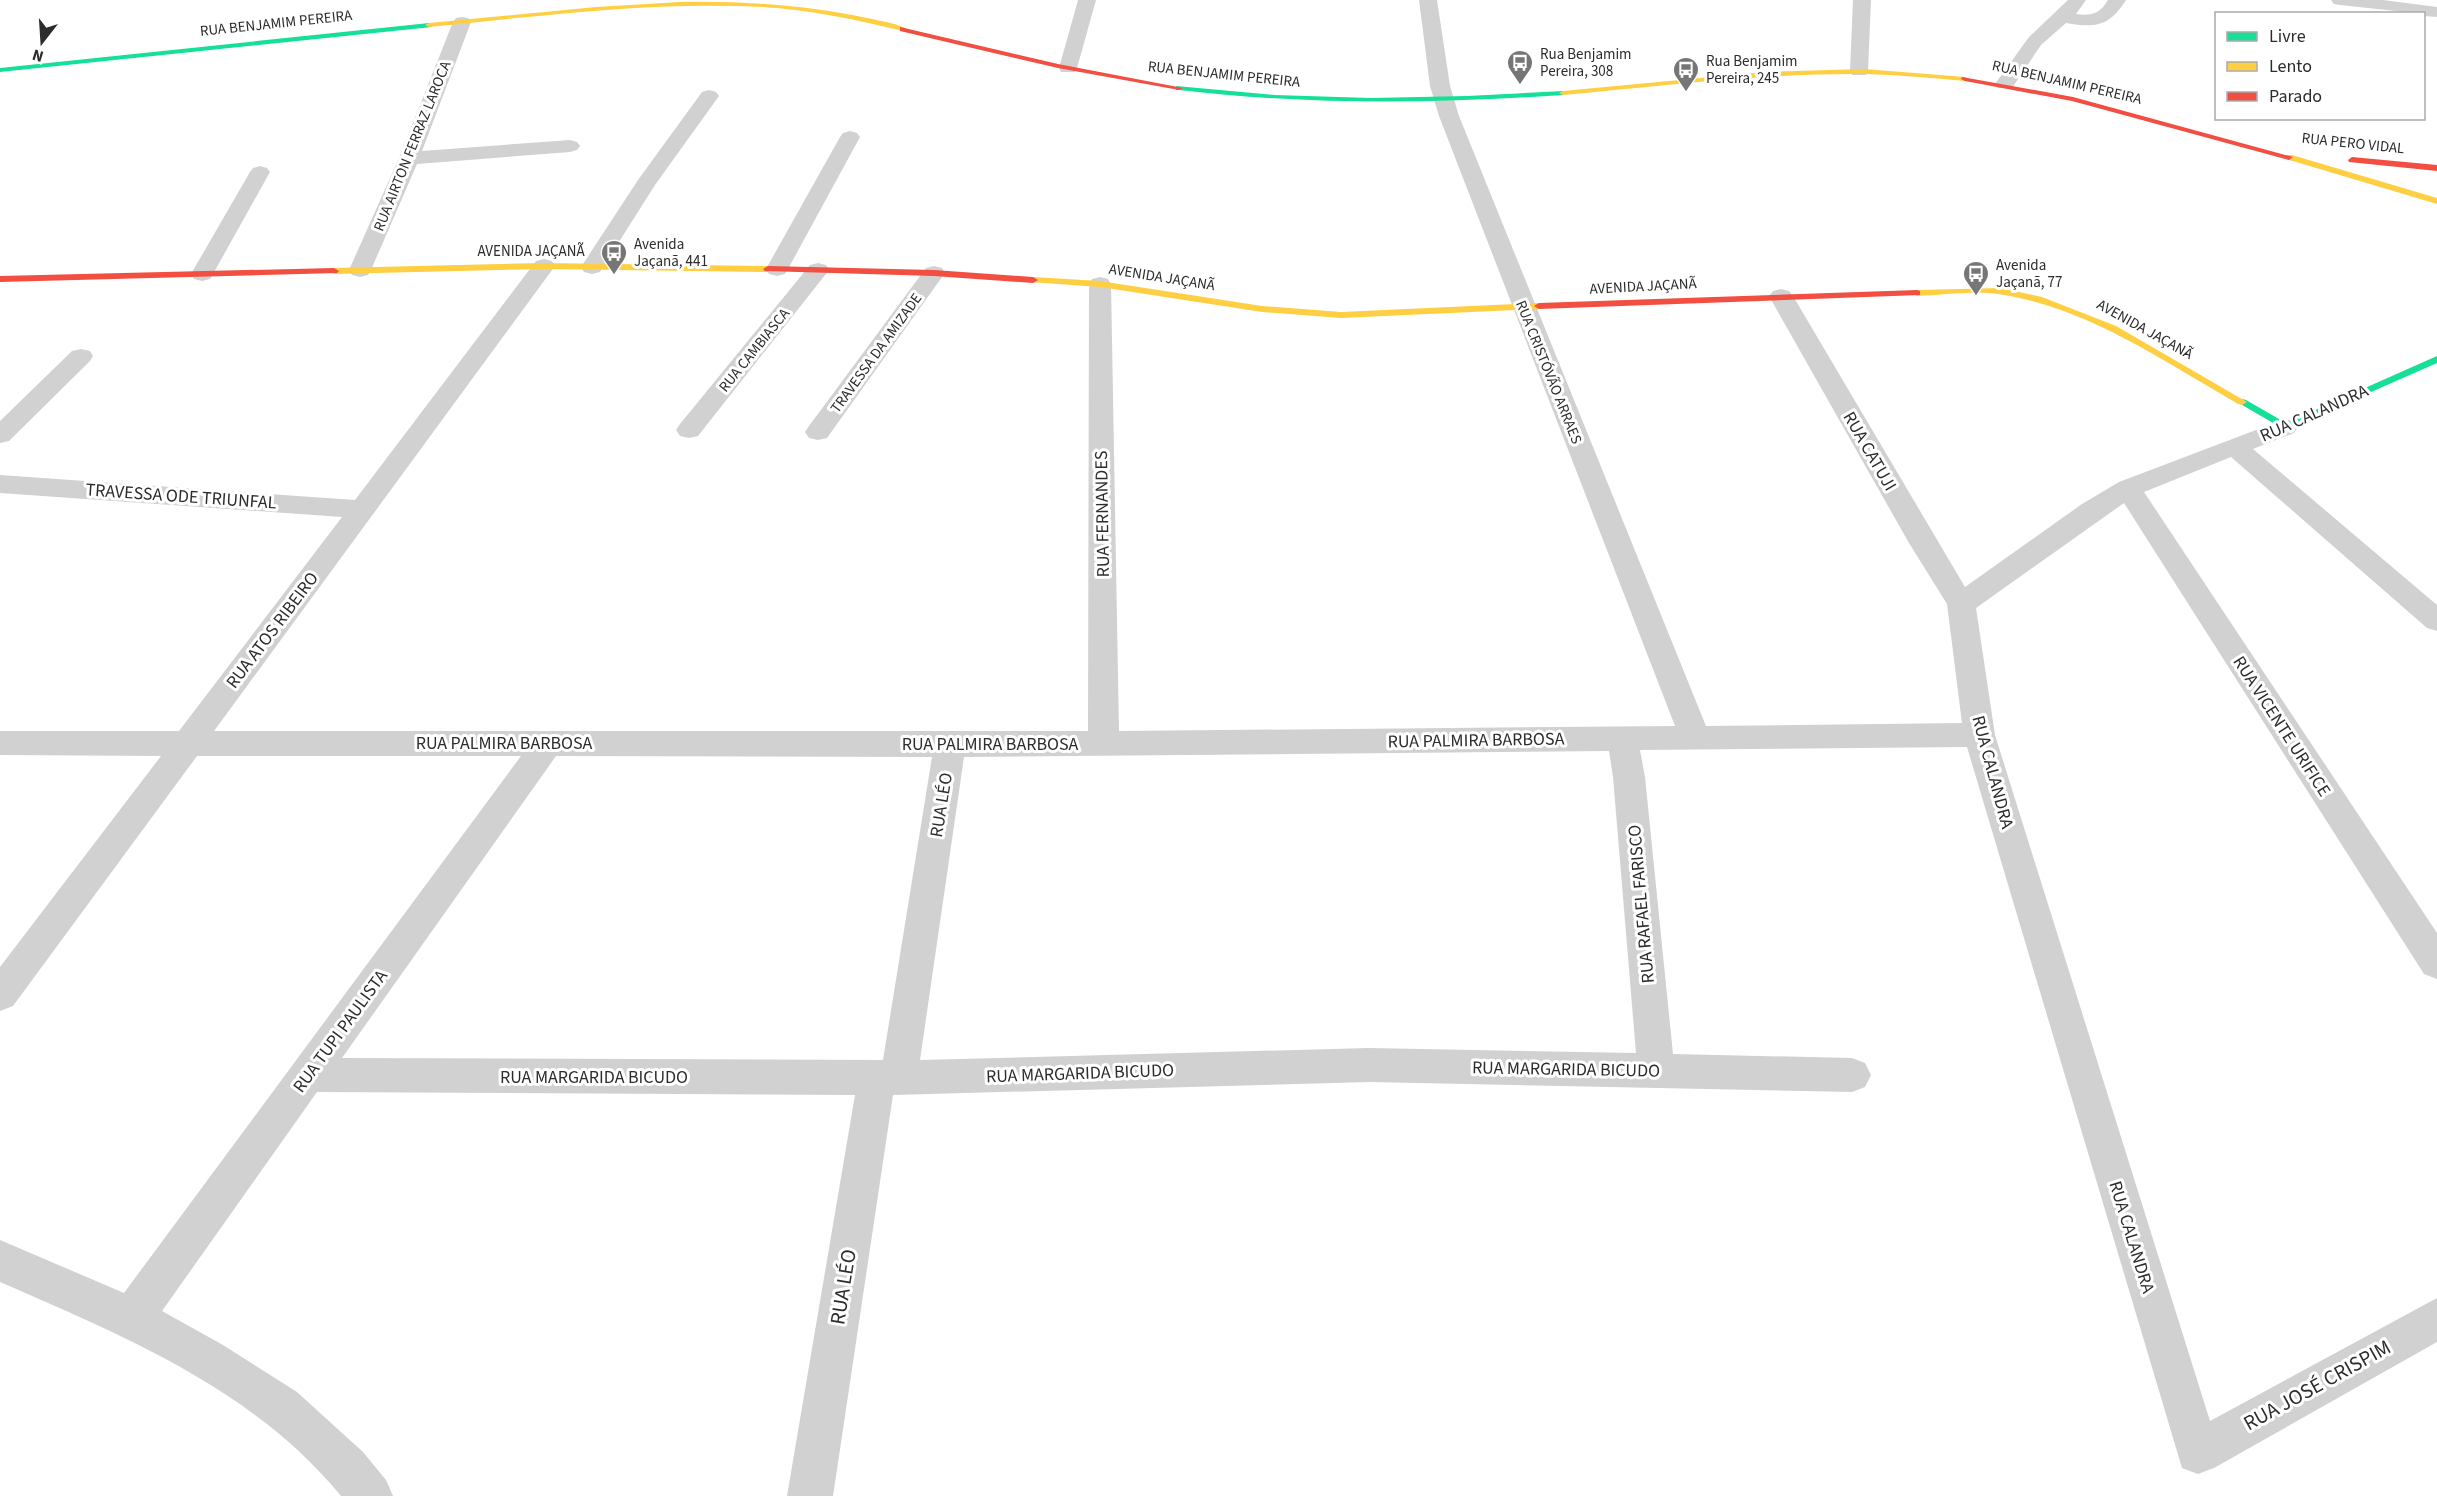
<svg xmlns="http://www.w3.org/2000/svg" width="2437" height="1496" font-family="'Source Sans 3',sans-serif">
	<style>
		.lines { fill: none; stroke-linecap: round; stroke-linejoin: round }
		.street { fill: #d1d1d1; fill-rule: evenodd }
		.fast { fill: #16e098; fill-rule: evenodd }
		.slow { fill: #ffcf43; fill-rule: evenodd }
		.jam { fill: #f24e42; fill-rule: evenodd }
		.labels { text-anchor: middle; stroke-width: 6; stroke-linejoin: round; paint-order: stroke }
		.far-street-label { font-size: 15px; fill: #2c2c2c; stroke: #fff }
		.far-poi-label { font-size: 15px; fill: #2c2c2c; stroke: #fff; text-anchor: start }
		.street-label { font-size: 18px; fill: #2c2c2c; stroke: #fff }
		.near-street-label { font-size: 21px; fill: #2c2c2c; stroke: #fff }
	</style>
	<rect width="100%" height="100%" fill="#fff"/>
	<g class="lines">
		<path class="street" d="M 1078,0 L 1096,0 L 1077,68 L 1075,72 L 1061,72 L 1059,68 Z
			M 1419,0 L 1437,0 L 1450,86 L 1459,116 L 1706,726 L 1962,723 L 1947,604 L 1909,543 L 1769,296 L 1773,291 L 1781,289 L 1789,291 L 1793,296 L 1965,587 L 2082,504 L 2119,482 L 2285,419 L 2294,421 L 2298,427 L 2294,433 L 2253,449 L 2437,605 L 2437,631 L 2427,628 L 2231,457 L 2144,492 L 2437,933 L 2437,979 L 2424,974 L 2124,503 L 1976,608 L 1995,735 L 2210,1421 L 2437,1298 L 2437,1342 L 2214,1468 L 2198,1474 L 2182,1468 L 1967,747 L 1640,750 L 1645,777 L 1673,1054 L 1852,1058 L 1865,1063 L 1871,1075 L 1865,1087 L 1852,1092 L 1369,1082 L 893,1095 L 833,1496 L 787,1496 L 855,1095 L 317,1092 L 162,1311 L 223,1345 L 297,1392 L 363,1452 L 386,1480 L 393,1496 L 341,1496 C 255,1390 122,1335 0,1282 L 0,1240 L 124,1293 L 521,756 L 197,756 L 13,1006 L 0,1011 L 0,967 L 161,756 L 0,755 L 0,731 L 179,731 L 342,517 L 0,493 L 0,475 L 355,500 L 536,261 L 544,259 L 552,261 L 555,266 L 214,731 L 1088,731 L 1089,284 L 1092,279 L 1100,277 L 1108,279 L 1111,284 L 1119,731 L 1675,726 L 1439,116 L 1430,86 ZM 1609,751 L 1613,777 L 1636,1053 L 1369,1048 L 920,1060 L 964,757 ZM 556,756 L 932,757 L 883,1060 L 342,1058 Z
			M 1853,0 L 1871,0 L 1868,71 L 1866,75 L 1852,75 L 1850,71 Z
			M 2068,0 L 2086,0 L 2076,14 C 2091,16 2100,14 2108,0 L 2126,0 C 2109,27 2095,28 2066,23 L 2041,45 L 2012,88 L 1998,88 L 1995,84 L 2029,37 Z
			M 2331,0 L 2383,0 L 2437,7 L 2437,17 L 2424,16 L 2424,14 L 2340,5 L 2334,4 Z
			M 462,17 L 468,18 L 471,22 L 422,151 L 570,140 L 577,142 L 580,146 L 577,150 L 570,152 L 417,164 L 371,270 L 368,275 L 360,277 L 352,275 L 349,270 L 399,158 L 453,22 L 456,18 Z
			M 709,90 L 716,92 L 719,96 L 655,185 L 603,267 L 600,272 L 592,274 L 584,272 L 581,267 L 638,180 L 702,92 Z
			M 850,131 L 857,133 L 860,137 L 788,269 L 785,274 L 777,276 L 769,274 L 766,269 L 840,137 L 843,133 Z
			M 260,166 L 267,168 L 270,172 L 213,274 L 210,279 L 202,281 L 194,279 L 191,274 L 250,172 L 253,168 Z
			M 818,263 L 826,265 L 829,270 L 698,436 L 689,438 L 680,436 L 676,430 L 680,424 L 810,265 Z
			M 934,266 L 942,268 L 945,273 L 827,438 L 818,440 L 809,438 L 805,432 L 809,426 L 926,268 Z
			M 81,349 L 90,351 L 93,356 L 90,361 L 9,441 L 0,443 L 0,421 L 72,351 Z"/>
		<path class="fast" d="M 429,23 L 432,23 L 432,27 L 0,72 L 0,68 Z
			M 1176,86 L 1275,95 L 1371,98 L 1467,96 L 1563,91 L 1567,93 L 1563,95 C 1434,104 1307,105 1179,90 L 1176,90 Z
			M 2437,356 L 2437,363 L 2285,430 L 2237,402 L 2242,399 L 2246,400 L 2286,423 Z"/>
		<path class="slow" d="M 680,2 C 744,1 805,5 867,18 C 880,21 897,23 907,29 L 903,31 C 857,20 811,10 764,7 C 653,1 540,16 429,27 L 425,25 L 429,23 L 596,7 Z
			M 1864,69 L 1965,77 L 1969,79 L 1965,81 C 1932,78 1898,75 1865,74 C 1764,73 1663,86 1563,95 L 1559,93 L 1563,91 L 1764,72 Z
			M 2286,155 L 2292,155 L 2437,198 L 2437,204 L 2286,159 Z
			M 544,263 L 768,266 L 773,269 L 768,272 L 544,269 L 334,274 L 329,271 L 334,268 Z
			M 1033,277 L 1100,281 L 1262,306 L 1341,312 L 1539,303 L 1544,306 L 1539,309 L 1341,318 L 1262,312 L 1100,287 L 1030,282 L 1028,280 Z
			M 2001,288 L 2042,297 L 2116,326 L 2247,402 L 2242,405 L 2238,404 C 2165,362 2089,309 2004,295 C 1980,290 1942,295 1917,296 L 1912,293 L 1917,290 Z"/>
		<path class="jam" d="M 900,27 L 1058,64 L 1183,88 L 1179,90 L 1058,68 L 900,31 Z
			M 1962,77 L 2073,97 L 2293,157 L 2289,160 L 2072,101 L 1965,81 L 1961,79 Z
			M 2352,157 L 2437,165 L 2437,171 L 2349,162 L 2348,160 Z
			M 768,266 L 934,270 L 1033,277 L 1038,280 L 1033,283 L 934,276 L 765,271 L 763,269 Z
			M 334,268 L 339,271 L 337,273 L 0,282 L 0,276 Z
			M 1917,290 L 1920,291 L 1920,295 L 1539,309 L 1534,306 L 1539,303 Z"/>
	</g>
	<defs>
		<symbol id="bus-pin" viewBox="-11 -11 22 30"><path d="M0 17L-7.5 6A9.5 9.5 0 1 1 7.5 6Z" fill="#767676" stroke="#fff"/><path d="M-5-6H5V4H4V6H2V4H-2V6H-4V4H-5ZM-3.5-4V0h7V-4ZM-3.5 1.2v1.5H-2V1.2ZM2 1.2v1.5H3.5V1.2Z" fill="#fff"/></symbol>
	</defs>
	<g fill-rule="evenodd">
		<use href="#bus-pin" x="1505" y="48" width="30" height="40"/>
		<use href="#bus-pin" x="1671" y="55" width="30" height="40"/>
		<use href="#bus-pin" x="599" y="238" width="30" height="40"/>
		<use href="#bus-pin" x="1961" y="259" width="30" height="40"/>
	</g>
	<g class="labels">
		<g class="far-street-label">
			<text transform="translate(276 23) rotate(-6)" y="5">RUA BENJAMIM PEREIRA</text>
			<text transform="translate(1224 74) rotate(6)" y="5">RUA BENJAMIM PEREIRA</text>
			<text transform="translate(2067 82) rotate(13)" y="5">RUA BENJAMIM PEREIRA</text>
			<text transform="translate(2353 143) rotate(6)" y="5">RUA PERO VIDAL</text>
			<text transform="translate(412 146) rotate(-68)" y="5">RUA AIRTON FERRAZ LAROCA</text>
			<text x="531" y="256">AVENIDA JAÇANÃ</text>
			<text transform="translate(1162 277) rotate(9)" y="5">AVENIDA JAÇANÃ</text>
			<text transform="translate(1643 286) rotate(-3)" y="5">AVENIDA JAÇANÃ</text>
			<text transform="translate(2145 329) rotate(29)" y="5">AVENIDA JAÇANÃ</text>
			<text transform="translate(754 350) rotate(-51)" y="5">RUA CAMBIASCA</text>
			<text transform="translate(876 353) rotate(-54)" y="5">TRAVESSA DA AMIZADE</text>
			<text transform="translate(1549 372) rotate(68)" y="5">RUA CRISTÓVÃO ARRAES</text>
		</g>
		<g class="far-poi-label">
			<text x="1540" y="59">Rua Benjamim<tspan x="1540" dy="17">Pereira, 308</tspan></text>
			<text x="1706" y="66">Rua Benjamim<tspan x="1706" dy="17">Pereira, 245</tspan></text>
			<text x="634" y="249">Avenida<tspan x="634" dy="17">Jaçanã, 441</tspan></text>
			<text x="1996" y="270">Avenida<tspan x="1996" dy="17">Jaçanã, 77</tspan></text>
		</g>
		<g class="street-label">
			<text transform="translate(2314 413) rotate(-24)" y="6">RUA CALANDRA</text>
			<text transform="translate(1870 451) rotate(60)" y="6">RUA CATUJI</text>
			<text transform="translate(181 496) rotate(4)" y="6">TRAVESSA ODE TRIUNFAL</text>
			<text transform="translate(1102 514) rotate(-91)" y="6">RUA FERNANDES</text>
			<text transform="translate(272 630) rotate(-53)" y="6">RUA ATOS RIBEIRO</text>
			<text transform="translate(2282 726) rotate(57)" y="6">RUA VICENTE URIFICE</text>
			<text transform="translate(1476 740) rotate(-1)" y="6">RUA PALMIRA BARBOSA</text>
			<text x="504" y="749">RUA PALMIRA BARBOSA</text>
			<text x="990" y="750">RUA PALMIRA BARBOSA</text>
			<text transform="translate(1993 772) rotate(75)" y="6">RUA CALANDRA</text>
			<text transform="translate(941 805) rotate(-81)" y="6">RUA LÉO</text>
			<text transform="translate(1641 904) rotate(-95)" y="6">RUA RAFAEL FARISCO</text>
			<text transform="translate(340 1031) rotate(-54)" y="6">RUA TUPI PAULISTA</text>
			<text transform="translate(1566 1069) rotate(1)" y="6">RUA MARGARIDA BICUDO</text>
			<text transform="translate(1080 1073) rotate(-2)" y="6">RUA MARGARIDA BICUDO</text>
			<text x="594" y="1083">RUA MARGARIDA BICUDO</text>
			<text transform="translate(2132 1237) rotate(73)" y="6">RUA CALANDRA</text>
		</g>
		<g class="near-street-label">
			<text transform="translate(843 1287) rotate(-81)" y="7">RUA LÉO</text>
			<text transform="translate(2317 1385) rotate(-29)" y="7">RUA JOSÉ CRISPIM</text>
		</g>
	</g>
	<rect x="2215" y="12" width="210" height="108" fill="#ffffff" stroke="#ababab" stroke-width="1.5"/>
	<rect x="2227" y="32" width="30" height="9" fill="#16e098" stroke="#ababab" stroke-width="1.5"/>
	<text x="2269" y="42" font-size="18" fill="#2c2c2c">Livre</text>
	<rect x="2227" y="62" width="30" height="9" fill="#ffcf43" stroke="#ababab" stroke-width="1.5"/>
	<text x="2269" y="72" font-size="18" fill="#2c2c2c">Lento</text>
	<rect x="2227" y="92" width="30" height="9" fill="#f24e42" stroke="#ababab" stroke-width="1.5"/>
	<text x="2269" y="102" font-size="18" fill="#2c2c2c">Parado</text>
	<g transform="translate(42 42) rotate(197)" stroke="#ffffff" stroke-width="4.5" paint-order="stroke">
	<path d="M0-4.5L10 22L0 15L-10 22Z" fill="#2c2c2c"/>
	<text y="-9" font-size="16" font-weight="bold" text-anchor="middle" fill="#2c2c2c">N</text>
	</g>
</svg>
